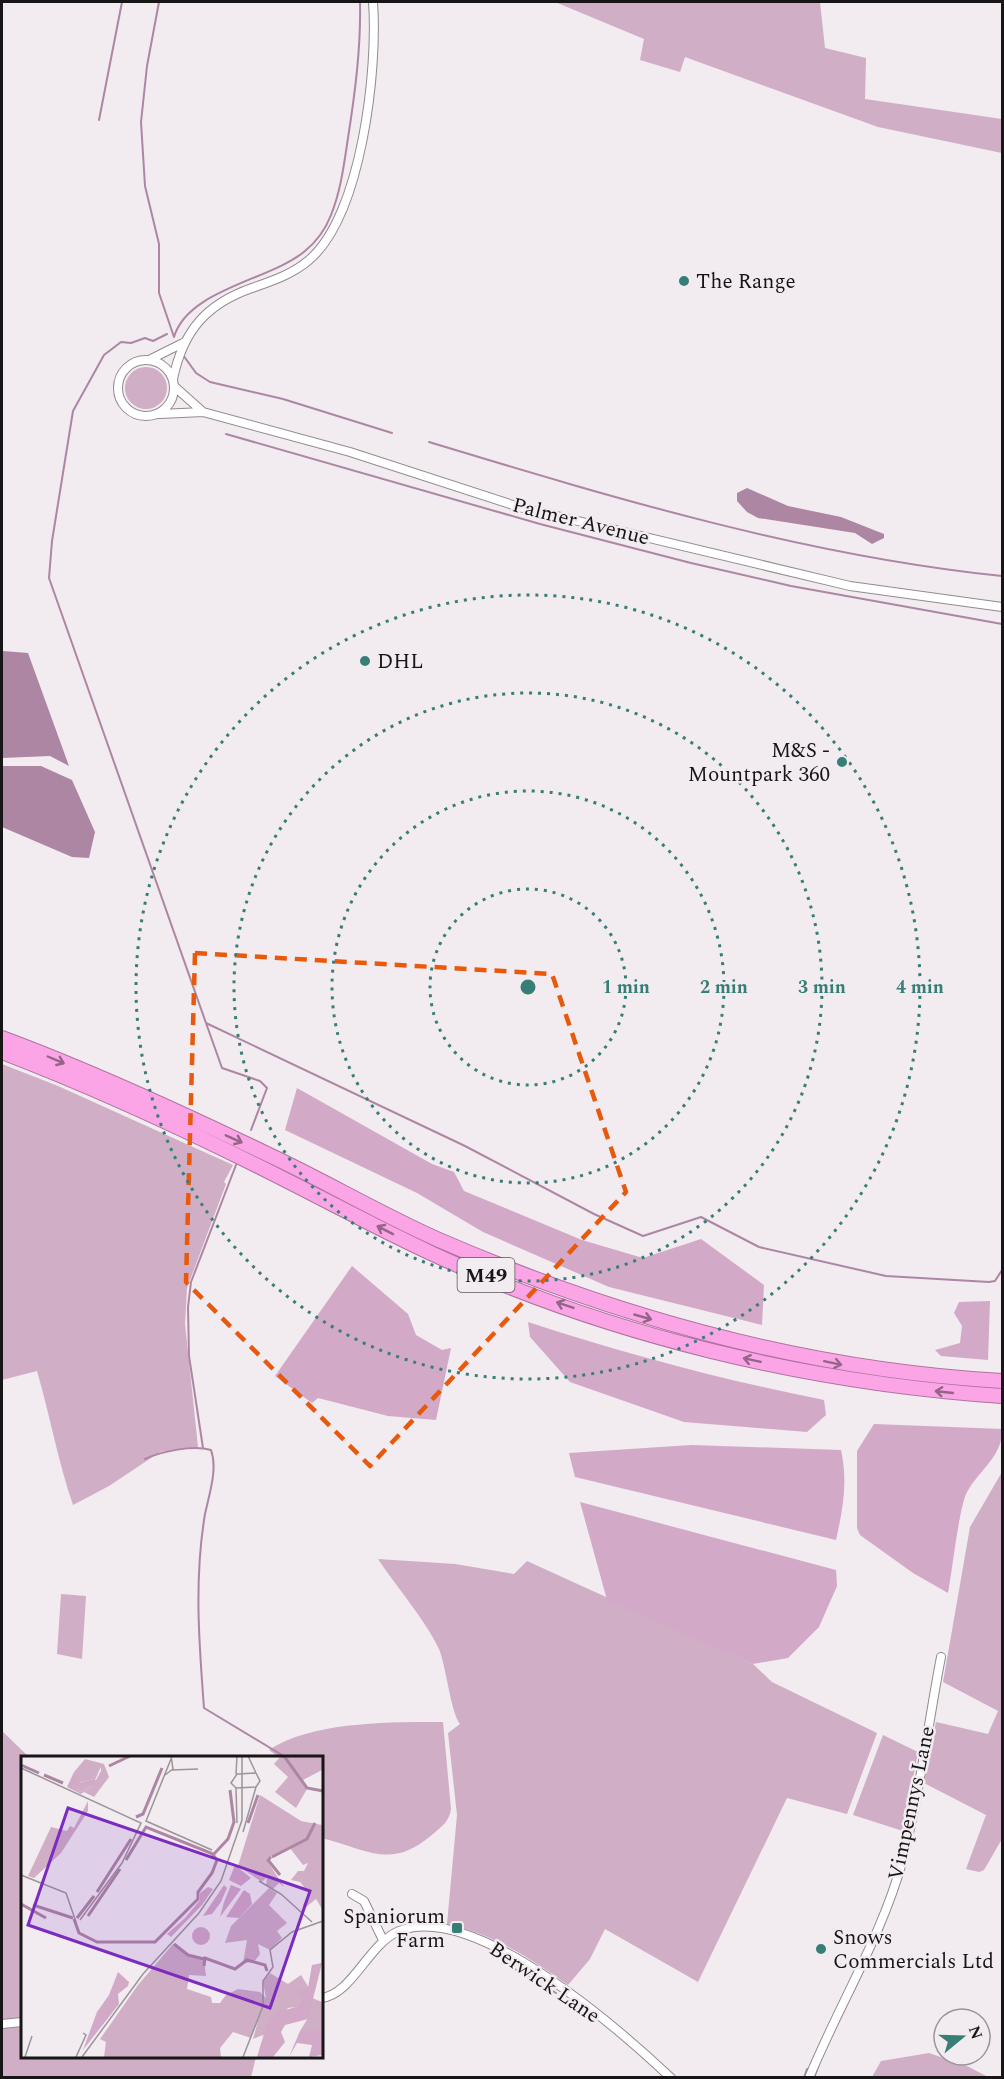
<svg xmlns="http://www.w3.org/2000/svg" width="1004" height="2079" font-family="Spectral,serif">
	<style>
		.green { fill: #cfaec6 }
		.forest { fill: #d2a9c7 }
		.water { fill: #ad86a3 }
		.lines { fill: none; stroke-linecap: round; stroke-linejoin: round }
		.stream { stroke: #ad86a3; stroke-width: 2 }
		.street-casing { stroke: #928b90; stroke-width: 10 }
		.highway-casing { stroke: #ac739e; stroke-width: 16 }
		.street { stroke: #fff; stroke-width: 8 }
		.highway { stroke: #fba5e6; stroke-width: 14 }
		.oneway { stroke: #956489 }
		.marked { fill: none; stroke: #e8590c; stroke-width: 4.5; stroke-dasharray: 12 8; stroke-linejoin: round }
		.ring { fill: none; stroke: #377e76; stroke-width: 3; stroke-dasharray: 3 6 }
		.poi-dot { fill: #377e76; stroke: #f2ebf0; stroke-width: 2 }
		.labels { text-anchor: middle; stroke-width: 5; stroke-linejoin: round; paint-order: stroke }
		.shield { fill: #f2ebf0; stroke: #595558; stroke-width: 1.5 }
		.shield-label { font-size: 20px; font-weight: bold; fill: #181517 }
		.poi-label { font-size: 21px; fill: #181517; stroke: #f2ebf0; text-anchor: start }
		.street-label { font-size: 21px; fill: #181517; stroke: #f2ebf0 }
		.inset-river { fill: none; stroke: #ad86a3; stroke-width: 3 }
		.inset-road { fill: none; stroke: #9b9599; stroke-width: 1.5 }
		.view { fill: #7b2cbf; fill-opacity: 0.15; stroke: #7b2cbf; stroke-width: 3 }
		.inset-edge { fill: none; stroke: #181517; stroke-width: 3 }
		.centre { fill: #377e76; stroke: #f2ebf0; stroke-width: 3 }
		.ring-label { font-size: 18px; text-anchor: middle; font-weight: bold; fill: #377e76; stroke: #f2ebf0; stroke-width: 5; stroke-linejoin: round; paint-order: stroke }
	</style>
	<rect width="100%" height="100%" fill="#f2ebf0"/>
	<path class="green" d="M 555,2 L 820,2 L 825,48 L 866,58 L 865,99 L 1002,119 L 1002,153 L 878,127 L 685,57 L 680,72 L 640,60 L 644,39 Z
		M125 388a21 21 0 1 1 42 0a21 21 0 1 1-42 0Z
		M 2,1064 L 58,1086 L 233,1165 L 224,1182 L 226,1184 L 187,1288 L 185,1324 L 198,1447 L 160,1452 L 109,1486 L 73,1505 C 58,1461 50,1416 37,1371 L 2,1380 Z
		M 1002,1472 L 1002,1839 L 984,1870 L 979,1872 L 966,1869 L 986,1815 L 924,1783 L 936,1722 L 988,1734 L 998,1711 L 943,1682 L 970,1527 Z
		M 378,1559 L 455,1564 L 514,1574 L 527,1561 L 753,1664 L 772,1682 L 877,1733 L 847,1814 L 787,1798 L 698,1982 L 605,1929 L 590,1959 L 568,1985 C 530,1958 493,1934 447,1924 L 457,1815 L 448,1733 L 460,1724 C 451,1713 446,1666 439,1649 C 426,1621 396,1586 378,1559 Z
		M 61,1594 L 86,1596 L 82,1659 L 57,1654 Z
		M 443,1722 L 451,1809 C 449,1822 442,1826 433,1834 C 390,1871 368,1849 321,1838 L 321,1758 L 280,1758 L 269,1750 C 312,1721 393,1722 443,1722 Z
		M 2,1731 L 30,1758 L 22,1758 L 22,2018 L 2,2020 Z
		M 883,1735 L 918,1752 L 903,1831 L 853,1815 Z
		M 22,2025 L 22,2056 L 256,2057 L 251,2077 L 2,2077 L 2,2027 Z
		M 929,2053 L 969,2067 L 988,2077 L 872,2077 L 881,2061 Z"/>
	<path class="forest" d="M 297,1088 L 432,1164 L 454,1172 L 464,1191 L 582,1240 L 643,1258 L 701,1239 L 764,1285 L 762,1325 L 609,1287 L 483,1232 L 417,1193 L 285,1130 Z
		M 352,1266 L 408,1314 L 416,1335 L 442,1350 L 451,1348 L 436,1420 L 388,1416 L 318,1398 L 312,1403 L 275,1376 Z
		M 990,1301 L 988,1360 L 941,1356 L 935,1350 L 960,1343 L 962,1326 L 954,1313 L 959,1302 Z
		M 528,1322 C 626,1354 723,1380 824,1400 L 826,1415 L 807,1432 L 684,1422 L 570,1382 L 530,1337 Z
		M 874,1424 L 1002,1429 C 1003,1456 979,1470 967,1492 C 959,1507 952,1573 948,1593 L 913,1573 L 860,1535 L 857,1528 L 857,1451 Z
		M 691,1445 L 841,1450 C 848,1483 843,1508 836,1540 L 575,1477 L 569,1453 Z
		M 580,1502 L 836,1570 L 837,1586 L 819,1627 L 788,1658 L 753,1664 L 607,1600 Z"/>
	<path class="water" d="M 747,488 L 788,506 L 841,517 L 884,534 L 884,538 L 872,544 L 855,533 L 758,518 L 747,512 L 737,501 L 737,493 Z
		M 3,651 L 28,653 L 69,766 L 50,756 L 2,758 Z
		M 2,766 L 41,766 L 72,780 L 95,832 L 89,858 L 72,857 L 2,827 Z"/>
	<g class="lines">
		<path class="stream" d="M 159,2 L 147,66 L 141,122 L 145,186 L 159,244 L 159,293 L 174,337
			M 99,120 L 122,2
			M 167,334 L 153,341 L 145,338 L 131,343 L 121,342 L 104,355 L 73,411 L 52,541 L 49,578 L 206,1023 L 465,1146 L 594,1214 L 643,1236 L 701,1217 L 759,1247 L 886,1276 L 989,1282 L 995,1281 L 1002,1270
			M 174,337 C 188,289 271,280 305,251 C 316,242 326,228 331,215 C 341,190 344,164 348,138 C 355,93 361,48 360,2
			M 183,355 L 196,373 L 210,382 L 283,399 L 392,433
			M 226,434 L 540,524 L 691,563 L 791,586 L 1002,624
			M 429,442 C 617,499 807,556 1002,576
			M 206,1023 L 222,1068 L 260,1081 L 267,1088 L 251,1130
			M 203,1448 L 189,1356 L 188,1307 L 191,1282 L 236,1165
			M 145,1459 C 162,1451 193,1445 211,1450 C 218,1469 209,1495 205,1514 C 194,1579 199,1643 204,1708 L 287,1758
			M 515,1969 L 556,1993
			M 804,2078 L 807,2069
			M 814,2078 L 819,2064"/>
		<defs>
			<path id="street" d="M 149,360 L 183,343
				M118 388a28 28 0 1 1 56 0a28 28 0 1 1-56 0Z
				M 173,379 C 183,331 206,304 252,288 C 272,281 293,274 309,260 C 362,215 378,68 373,2
				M 175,387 L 203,412 L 350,452 L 519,507 L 850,586 L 1002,607
				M 160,414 L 203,412
				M 352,1894 L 364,1901 L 383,1940
				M 321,1998 C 352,1995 368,1944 399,1931 C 474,1901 619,2029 671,2078
				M 2,2024 L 22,2022
				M 809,2078 C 839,2005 882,1936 903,1859 C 920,1793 928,1724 941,1657"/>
			<path id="highway" d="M 2,1038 C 91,1071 180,1112 267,1154 C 325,1181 380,1214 439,1240 C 619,1318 807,1370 1002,1381
				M 2,1052 C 91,1086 180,1127 266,1170 C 322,1198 377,1228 433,1254 C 609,1336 809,1383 1002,1396"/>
		</defs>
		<use href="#street" class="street-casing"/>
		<use href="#highway" class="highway-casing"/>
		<use href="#street" class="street"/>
		<use href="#highway" class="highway"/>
	</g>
	<defs><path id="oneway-shaft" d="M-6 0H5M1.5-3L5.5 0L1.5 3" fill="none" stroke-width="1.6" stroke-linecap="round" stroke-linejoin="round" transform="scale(1.5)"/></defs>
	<g class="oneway">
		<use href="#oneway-shaft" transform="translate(56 1060) rotate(23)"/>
		<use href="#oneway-shaft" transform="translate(234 1139) rotate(24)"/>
		<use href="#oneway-shaft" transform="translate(385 1230) rotate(-153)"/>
		<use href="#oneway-shaft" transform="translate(565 1305) rotate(-161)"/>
		<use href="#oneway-shaft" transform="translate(643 1317) rotate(16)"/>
		<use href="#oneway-shaft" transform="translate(752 1360) rotate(-168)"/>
		<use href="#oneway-shaft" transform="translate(833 1363) rotate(12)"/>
		<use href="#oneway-shaft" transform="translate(944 1392) rotate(-174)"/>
	</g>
	<path class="marked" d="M 195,953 L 552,974 L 626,1192 L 370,1466 L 186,1282 Z"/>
	<g class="ring">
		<circle cx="528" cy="987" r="98"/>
		<circle cx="528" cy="987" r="196"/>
		<circle cx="528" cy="987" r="294"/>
		<circle cx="528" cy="987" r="392"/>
	</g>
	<g class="poi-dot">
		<circle cx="684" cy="281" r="6"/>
		<circle cx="365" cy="661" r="6"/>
		<circle cx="842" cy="762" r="6"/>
		<rect x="451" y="1922" width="12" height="12" rx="3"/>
		<circle cx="821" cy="1949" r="6"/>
	</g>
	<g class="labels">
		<rect class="shield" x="457.5" y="1258" width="57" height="34" rx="4.5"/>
		<g class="shield-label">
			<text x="486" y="1282">M49</text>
		</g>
		<g class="poi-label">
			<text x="696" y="288">The Range</text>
			<text x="377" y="668">DHL</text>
			<text x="830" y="757" text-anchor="end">M&amp;S -<tspan x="830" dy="24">Mountpark 360</tspan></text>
			<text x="445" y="1923" text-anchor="end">Spaniorum<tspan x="445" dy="24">Farm</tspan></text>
			<text x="833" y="1944">Snows<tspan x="833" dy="24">Commercials Ltd</tspan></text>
		</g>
		<g class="street-label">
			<text transform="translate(581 521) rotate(14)" y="7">Palmer Avenue</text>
			<text transform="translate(911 1803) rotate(-78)" y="7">Vimpennys Lane</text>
			<text transform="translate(545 1982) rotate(34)" y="7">Berwick Lane</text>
		</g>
	</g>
	<g transform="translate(21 1756)">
		<rect width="302" height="302" fill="#f2ebf0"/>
		<path d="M 260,0 L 301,0 L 301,14 L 280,25 L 286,33 L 275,52 L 254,36 L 267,21 L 253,8 ZM 64,3 L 83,8 L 88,21 L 73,41 L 63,36 L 73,29 L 60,36 L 50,32 L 75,24 L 80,15 L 80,11 L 72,23 L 58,27 L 53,16 ZM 239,39 L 280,65 L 301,69 L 301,153 L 295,143 L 285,151 L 282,149 L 288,137 L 279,126 L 270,124 L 277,115 L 283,115 L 287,107 L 282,109 L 269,92 L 245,103 L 263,131 L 258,127 L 252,133 L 245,129 L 246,121 L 241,126 L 217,110 ZM 67,45 L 67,55 L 40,97 L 13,122 L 7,120 L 30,71 L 46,75 L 49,70 L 53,72 ZM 248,132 L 256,137 L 248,149 L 266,167 L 256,175 L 261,182 L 249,194 L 237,188 L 239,198 L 233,206 L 222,207 L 226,184 L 204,187 L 210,170 ZM 152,188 L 165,198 L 183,204 L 185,220 L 168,219 L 166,233 L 190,241 L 191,247 L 199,247 L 205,239 L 217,233 L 239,236 L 245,242 L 242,226 L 249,217 L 267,228 L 280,219 L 288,232 L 275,251 L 267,252 L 245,278 L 232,283 L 237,265 L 230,282 L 212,276 L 199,292 L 200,301 L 83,301 L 85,286 L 79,283 L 117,229 ZM 291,242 L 301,246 L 301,277 L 279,275 L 287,262 Z" fill="#cfaec6"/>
		<path d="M 80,11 L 73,26 L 51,32 L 60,36 L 79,26 L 63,36 L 60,38 L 46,31 L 53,16 L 59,27 L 72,23 ZM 214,109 L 230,122 L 220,130 L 208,124 ZM 203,129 L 206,132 L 200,146 L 191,158 L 182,160 ZM 210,129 L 220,133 L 199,161 L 203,146 ZM 187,131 L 192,133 L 181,149 L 150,181 L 146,178 L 164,162 L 179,144 L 179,137 ZM 223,134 L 229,138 L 231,148 L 218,162 L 205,161 ZM171 180a9 9 0 1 1 18 0a9 9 0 1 1-18 0ZM 301,207 L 287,263 L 264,269 L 260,276 L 264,286 L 252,301 L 236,301 L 245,271 L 257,256 L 275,251 L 281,242 L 276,236 L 287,232 L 291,209 ZM 97,216 L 108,226 L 107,230 L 97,238 L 98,248 L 62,294 L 76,256 L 88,239 ZM 295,274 L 301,277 L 301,299 L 288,301 L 291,289 L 276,287 L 268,301 L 279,275 Z" fill="#d2a9c7"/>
		<path class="inset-river" d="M 263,0 L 286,32 L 302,35M 0,9 L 18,17M 88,10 L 109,0M 23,19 L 42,27M 115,61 L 122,58 L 141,12M 227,67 L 237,39M 250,101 L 247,104 L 259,119M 251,101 L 286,83 L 294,67M 105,104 L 125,71 L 192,98M 76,136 L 110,83M 0,148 L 25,162M 12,149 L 52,162M 67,160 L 99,113M 56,162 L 73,140M 53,163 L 58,177 L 76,186 L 134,186 L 177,143 L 177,136 L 191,117 L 196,104 L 192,99 L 207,83 L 213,66 L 209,34M 153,188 L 167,199 L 183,203M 183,210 L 184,202 L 214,213 L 226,204 L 244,209 L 246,215"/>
		<path class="inset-road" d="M 227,0 L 235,17M 150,3 L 125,65 L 191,94M 0,12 L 120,67 L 101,107 L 59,164M 150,14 L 177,13M 235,17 L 239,25 L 235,31 L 215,32 L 210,27 L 216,18 ZM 215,18 L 216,0M 144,19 L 152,13 L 150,0M 215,32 L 216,67M 222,76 L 235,31M 0,119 L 45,137 L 55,166M 238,125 L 260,138 L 291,166M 4,301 L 11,280M 55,301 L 65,279 L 62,277M 61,301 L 122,218 L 178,157 L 200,125 L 221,64 L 221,0M 222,301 L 242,250 L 242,225 L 252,211 L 249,194 L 271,176 L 302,165"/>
		<path class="view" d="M 47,52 L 289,135 L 249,252 L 7,169 Z"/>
		<rect width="302" height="302" class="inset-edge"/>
	</g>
	<circle cx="528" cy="987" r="9" class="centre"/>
	<g class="ring-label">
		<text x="626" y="993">1 min</text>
		<text x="724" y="993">2 min</text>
		<text x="822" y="993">3 min</text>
		<text x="920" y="993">4 min</text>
	</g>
	<rect width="1004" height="2079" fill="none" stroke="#181517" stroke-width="6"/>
	<g transform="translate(962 2037) rotate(71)"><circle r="28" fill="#f2ebf0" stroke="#9b9599" stroke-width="1.5"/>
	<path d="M0-4.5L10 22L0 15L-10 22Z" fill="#377e76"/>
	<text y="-9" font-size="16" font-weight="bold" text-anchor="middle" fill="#181517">N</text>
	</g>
</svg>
